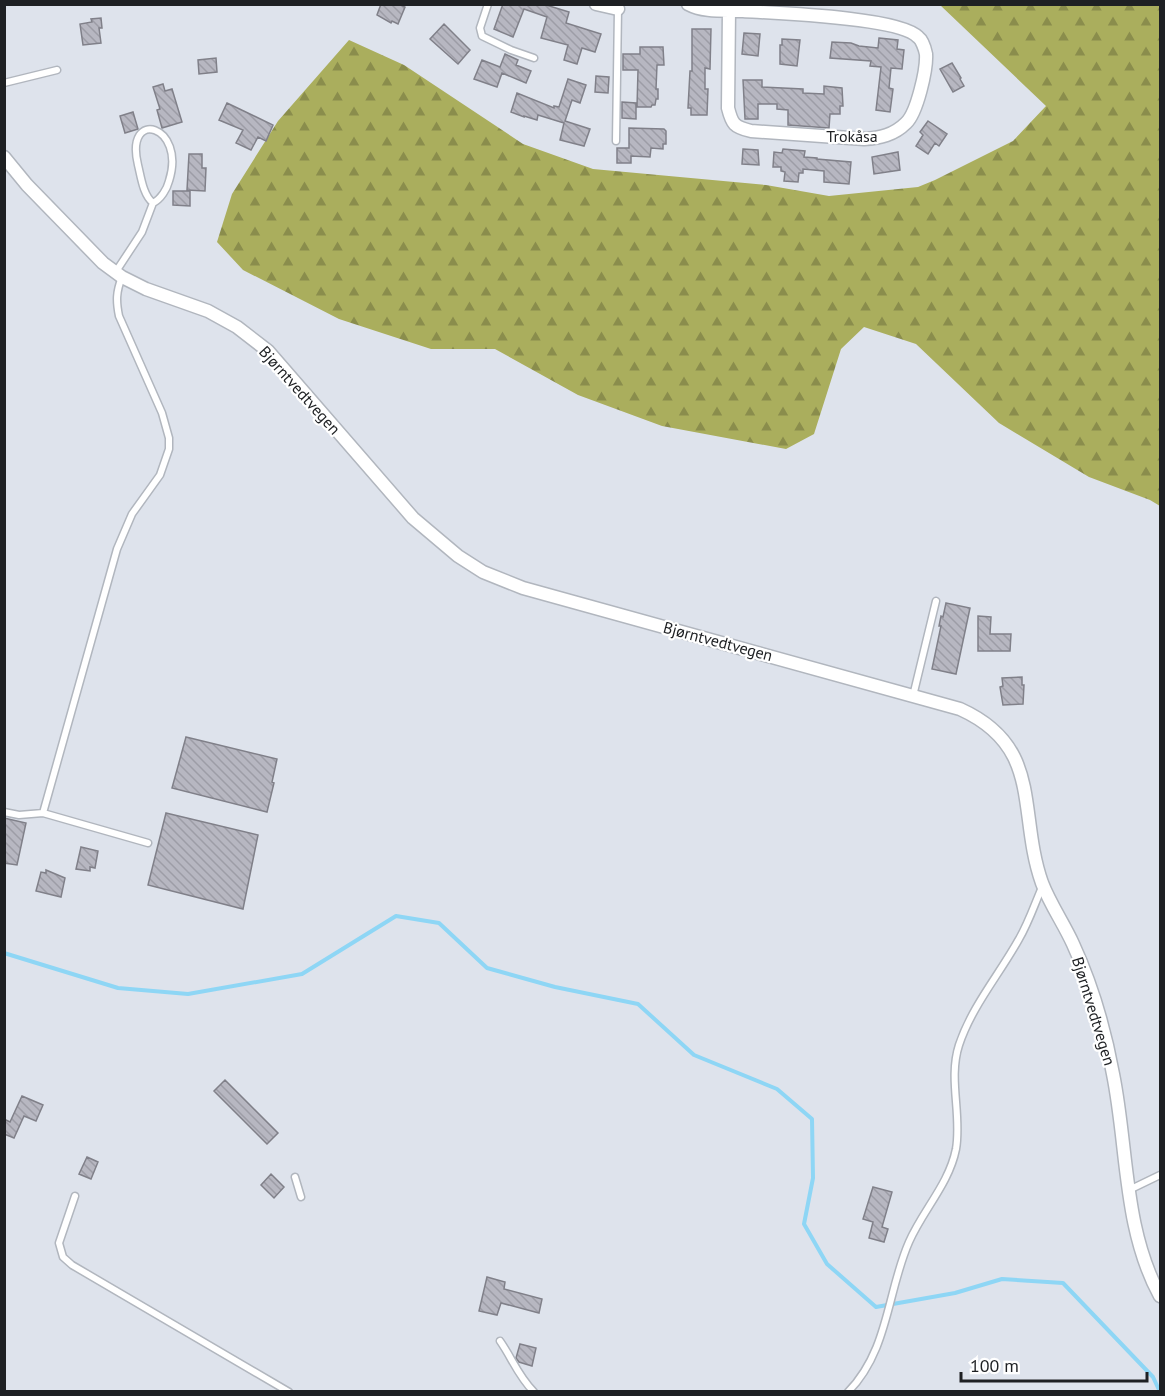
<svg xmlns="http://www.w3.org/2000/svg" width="1165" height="1396" font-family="'PT Sans',sans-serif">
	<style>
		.forest { fill: url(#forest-firs) }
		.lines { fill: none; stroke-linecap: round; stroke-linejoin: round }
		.stream { stroke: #8ed6f5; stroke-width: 4 }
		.building { fill: url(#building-back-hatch); stroke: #808089; stroke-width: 1.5 }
		.lane-casing { stroke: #b1b6be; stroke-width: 9 }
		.street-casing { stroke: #b1b6be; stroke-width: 15 }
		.lane { stroke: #fff; stroke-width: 6 }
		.street { stroke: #fff; stroke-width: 12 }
		.labels { text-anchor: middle; stroke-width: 4.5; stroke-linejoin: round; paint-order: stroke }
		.street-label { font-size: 16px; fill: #1e2023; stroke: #fff }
	</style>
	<defs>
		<pattern id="forest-firs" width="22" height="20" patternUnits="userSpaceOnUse" patternTransform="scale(1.5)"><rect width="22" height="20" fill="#aaae5d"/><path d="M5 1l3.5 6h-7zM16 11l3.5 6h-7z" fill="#8a8d4c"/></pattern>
		<pattern id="building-back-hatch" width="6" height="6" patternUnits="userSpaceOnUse" patternTransform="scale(1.5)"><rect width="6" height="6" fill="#b7b7c1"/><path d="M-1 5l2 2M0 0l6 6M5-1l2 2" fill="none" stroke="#9d9da6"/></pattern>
	</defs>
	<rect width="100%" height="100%" fill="#dee3ec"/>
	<path class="forest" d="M 940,5 L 1160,5 L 1160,506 L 1150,500 L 1089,477 L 999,423 L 916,344 L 864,327 L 841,349 L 814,434 L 786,449 L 662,426 L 578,395 L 495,349 L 431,349 L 339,319 L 243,270 L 217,242 L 232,194 L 278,121 L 349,40 L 404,65 L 523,144 L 593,169 L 766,185 L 829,196 L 918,187 L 935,180 L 1013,141 L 1046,106 Z"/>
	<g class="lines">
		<path class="stream" d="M 4,953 L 118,988 L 188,994 L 302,974 L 396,916 L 439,923 L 487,968 L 555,987 L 638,1004 L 694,1055 L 777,1089 L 812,1119 L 813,1178 L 804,1224 L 827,1264 L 876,1307 L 955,1293 L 1002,1279 L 1063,1283 L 1153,1377 L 1160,1392"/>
	</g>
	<path class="building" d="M 381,4 L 399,4 L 405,7 L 398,24 L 392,21 L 391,23 L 377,15 Z
		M 503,4 L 543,4 L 569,12 L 566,23 L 601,34 L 595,52 L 582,48 L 577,64 L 564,60 L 568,45 L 541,38 L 547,17 L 524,9 L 513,37 L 494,29 Z
		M 101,18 L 102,28 L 99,28 L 101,43 L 83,45 L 80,24 L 92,22 L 91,19 Z
		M 444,24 L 470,50 L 458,64 L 430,39 Z
		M 692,29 L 711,29 L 710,69 L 705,68 L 705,89 L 708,89 L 707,115 L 691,115 L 691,108 L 688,108 L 690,71 L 692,71 Z
		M 744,33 L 760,34 L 758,56 L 742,54 Z
		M 879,38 L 898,40 L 897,49 L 904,50 L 902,69 L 891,68 L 889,88 L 893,89 L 890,112 L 876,110 L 881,67 L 870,66 L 871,61 L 830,58 L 832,42 L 851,43 L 859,46 L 878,48 Z
		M 782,39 L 800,40 L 797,66 L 780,64 L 780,45 L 782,45 Z
		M 640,47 L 663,47 L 664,65 L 657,65 L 656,89 L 658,89 L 658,99 L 656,99 L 655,105 L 652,105 L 651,107 L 637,107 L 638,70 L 623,70 L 623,54 L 640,54 Z
		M 505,54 L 518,60 L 516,65 L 531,71 L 526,83 L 502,73 L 497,87 L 474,79 L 482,60 L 500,67 Z
		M 216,58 L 217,72 L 199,74 L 198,60 Z
		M 952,63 L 961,78 L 960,79 L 964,86 L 953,92 L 940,69 Z
		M 596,76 L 609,77 L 608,93 L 595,92 Z
		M 568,79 L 586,85 L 580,103 L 572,100 L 565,121 L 590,129 L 584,146 L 560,140 L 564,123 L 538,115 L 537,120 L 524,116 L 524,117 L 511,112 L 517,93 L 554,108 L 554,106 L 559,107 Z
		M 743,80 L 762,80 L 762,87 L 803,89 L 803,93 L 824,94 L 824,86 L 842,88 L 843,106 L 840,106 L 840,114 L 830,114 L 829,128 L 788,125 L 788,110 L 777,109 L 777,104 L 758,104 L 758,119 L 745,119 Z
		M 163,84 L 165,91 L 172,89 L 182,122 L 162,128 L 157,110 L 160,109 L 153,87 Z
		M 622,102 L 636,103 L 636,119 L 622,118 Z
		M 227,103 L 273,125 L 266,141 L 258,137 L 251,150 L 236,143 L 243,130 L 219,120 Z
		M 133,112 L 138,129 L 125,133 L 120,116 Z
		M 928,121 L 947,134 L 939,146 L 935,143 L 928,154 L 916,146 L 923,135 L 920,132 Z
		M 629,128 L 664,129 L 666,131 L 666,144 L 663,144 L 663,149 L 651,148 L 650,157 L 631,156 L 631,163 L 617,163 L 617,148 L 629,148 Z
		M 743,149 L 758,150 L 759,165 L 742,164 Z
		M 783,149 L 805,151 L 804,157 L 817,158 L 817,159 L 851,162 L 849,184 L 824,182 L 824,171 L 803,169 L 803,173 L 799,173 L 798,182 L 784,181 L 785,172 L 781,171 L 781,167 L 773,167 L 774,152 L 782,153 Z
		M 898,152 L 900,170 L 874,174 L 872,157 Z
		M 189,154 L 202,154 L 202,168 L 206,168 L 205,191 L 187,190 Z
		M 173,191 L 190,191 L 190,206 L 173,205 Z
		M 946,603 L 970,608 L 956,674 L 932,669 L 941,626 L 939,626 L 941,616 L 943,617 Z
		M 978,616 L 991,617 L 990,634 L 1011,634 L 1010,651 L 978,651 Z
		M 1022,677 L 1022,685 L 1024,685 L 1023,704 L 1003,705 L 1000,687 L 1003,686 L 1002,678 Z
		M 186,737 L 277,759 L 272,782 L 274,783 L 267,812 L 172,788 Z
		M 166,813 L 258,835 L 243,909 L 148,885 Z
		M 4,818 L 26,823 L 17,865 L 4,863 Z
		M 81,847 L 98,851 L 95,868 L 90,867 L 90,871 L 76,869 Z
		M 46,870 L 65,878 L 61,897 L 36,891 L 41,872 L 46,873 Z
		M 225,1080 L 278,1133 L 267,1144 L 214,1091 Z
		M 22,1096 L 43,1105 L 36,1121 L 24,1116 L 14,1138 L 4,1134 L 4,1119 L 10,1122 Z
		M 87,1157 L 98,1162 L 91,1179 L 79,1174 Z
		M 271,1174 L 284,1187 L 274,1198 L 261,1185 Z
		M 873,1187 L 892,1192 L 882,1227 L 888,1229 L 884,1242 L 869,1238 L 873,1222 L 863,1219 Z
		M 487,1277 L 505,1282 L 504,1289 L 542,1299 L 539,1313 L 501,1303 L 497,1315 L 479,1311 Z
		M 520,1344 L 536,1348 L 532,1366 L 519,1362 L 516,1358 Z"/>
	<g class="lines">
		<defs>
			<path id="lane" d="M 488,4 L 480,28 L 482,36 L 511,50 L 534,58
				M 4,83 L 57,70
				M 616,141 L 618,9
				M 115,273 L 142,232 L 153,203 C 161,199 167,189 169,181 C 187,125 124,107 138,165 C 141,177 143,195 153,203
				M 913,696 L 936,601
				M 4,812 L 19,815 L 43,813 L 117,549 L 132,514 L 160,475 L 169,449 L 169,438 L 162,413 L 119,316 C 116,301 116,292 122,277
				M 43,813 L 148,843
				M 295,1177 L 301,1197
				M 1129,1190 L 1160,1175
				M 75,1196 L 59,1243 L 63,1257 L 72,1265 L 289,1392
				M 500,1341 C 512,1358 518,1376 534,1392
				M 848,1392 C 889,1350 887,1292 909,1242 C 923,1210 949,1184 956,1149 C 962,1115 948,1079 959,1045 C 972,1006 999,975 1019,939 C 1029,922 1035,903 1043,885"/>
			<path id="street" d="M 596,4 L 618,9
				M 688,4 C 705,13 725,10 743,11 C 775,13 899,17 918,37 C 922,40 925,49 926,54 C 927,69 917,113 906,123 C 894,135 880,138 864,139 L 751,131 C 734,127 732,124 728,108 L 729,10
				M 4,157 L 27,185 L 103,263 L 122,277 L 146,289 L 208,311 L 237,327 L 268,351 L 413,518 L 458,556 L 483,572 L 523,588 L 960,709 C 1044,747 1017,812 1042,883 C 1050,904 1064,924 1073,944 C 1092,985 1105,1031 1113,1074 C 1128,1148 1123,1228 1160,1296"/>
		</defs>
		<use href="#lane" class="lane-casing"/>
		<use href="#street" class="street-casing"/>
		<use href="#lane" class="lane"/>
		<use href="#street" class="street"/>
	</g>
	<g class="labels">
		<g class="street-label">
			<text x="852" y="142">Trokåsa</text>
			<text transform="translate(300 390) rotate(48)" y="6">Bjørntvedtvegen</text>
			<text transform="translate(718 641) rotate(15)" y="6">Bjørntvedtvegen</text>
			<text transform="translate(1094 1011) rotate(73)" y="6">Bjørntvedtvegen</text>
		</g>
	</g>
	<rect width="1165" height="1396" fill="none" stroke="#1e2023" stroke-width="12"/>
	<path d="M961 1372v9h186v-9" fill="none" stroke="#1e2023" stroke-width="3"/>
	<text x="970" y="1372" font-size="18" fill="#1e2023" stroke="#ffffff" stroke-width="4.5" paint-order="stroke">100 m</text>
</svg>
